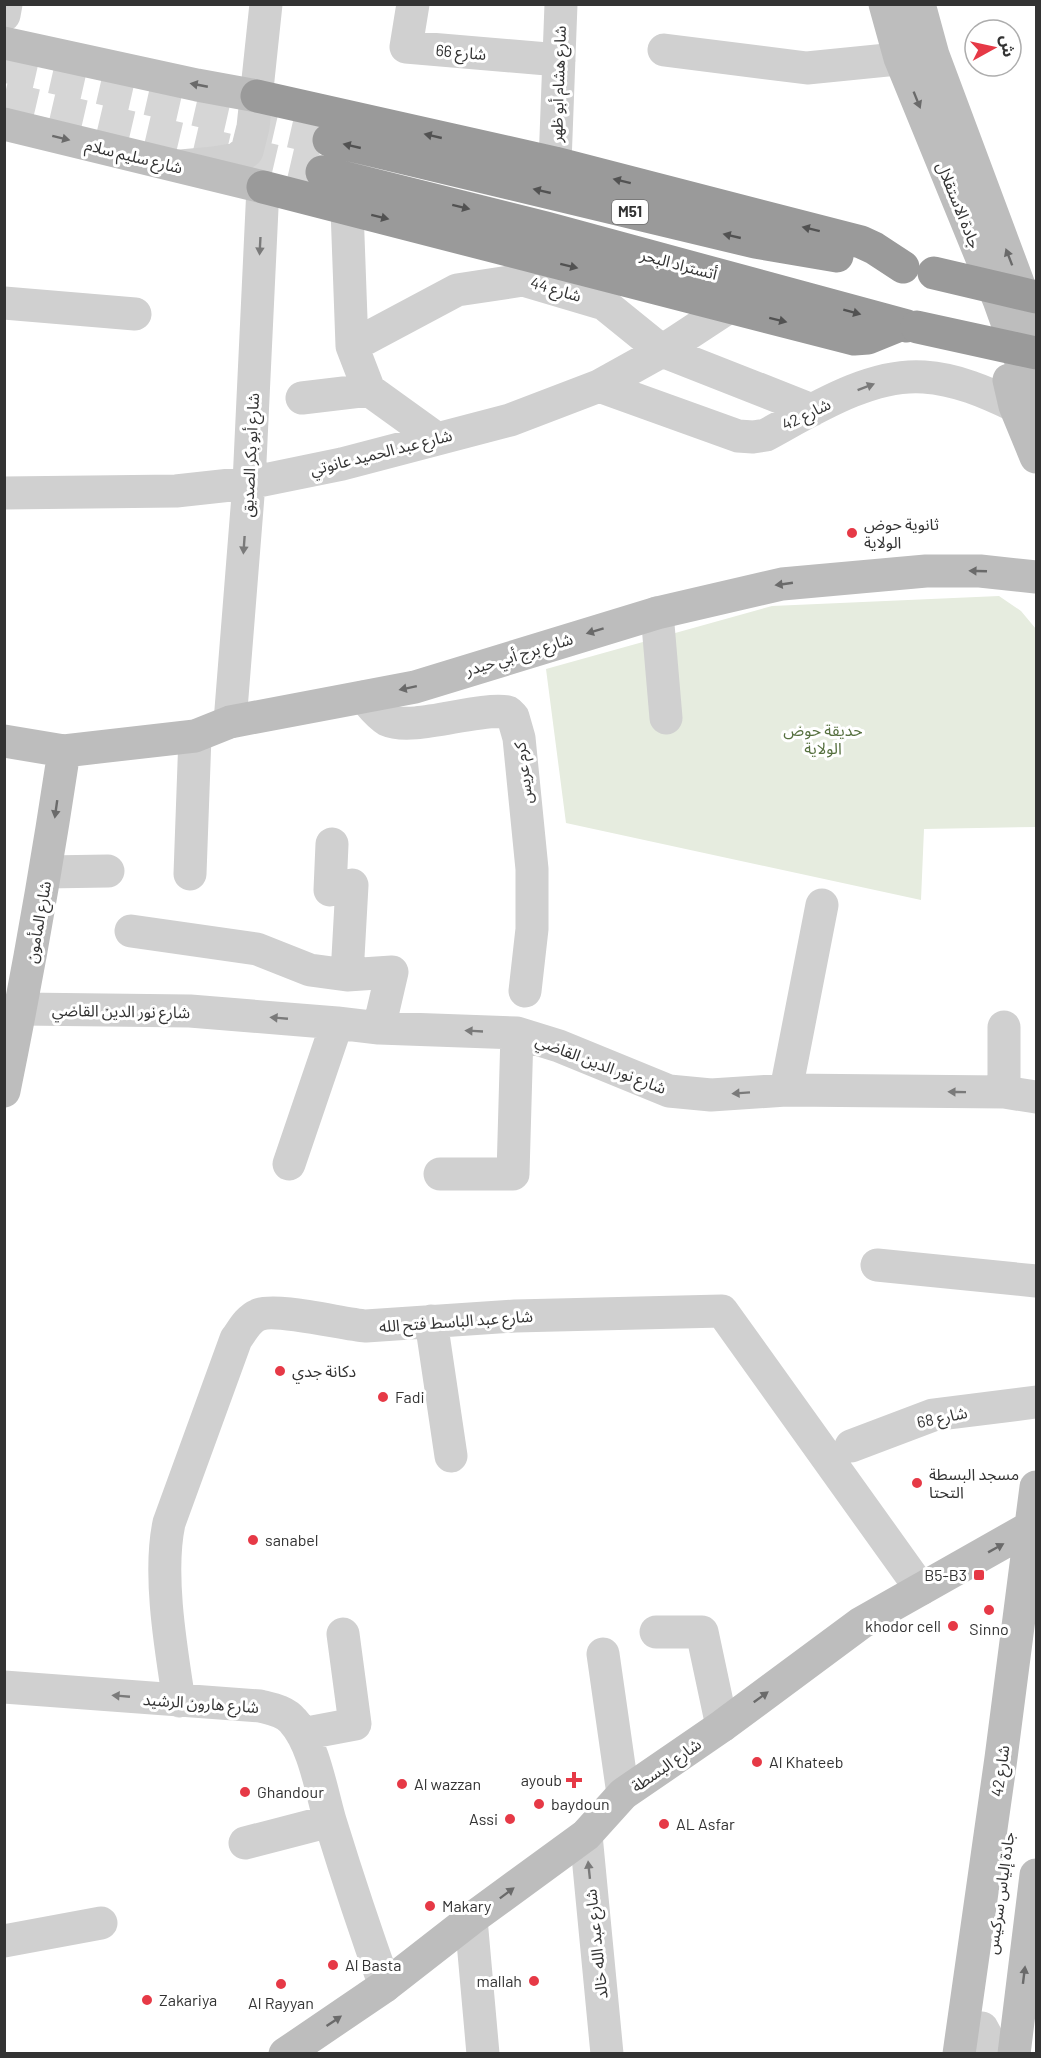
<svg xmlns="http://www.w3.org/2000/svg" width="1041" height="2058" font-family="Barlow,'Noto Sans Arabic',sans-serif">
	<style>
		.green { fill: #e6ecdf }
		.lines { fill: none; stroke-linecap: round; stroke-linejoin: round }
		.highway-tunnel { stroke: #d6d6d6; stroke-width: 33; stroke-dasharray: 33 16; stroke-linecap: butt }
		.street { stroke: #d0d0d0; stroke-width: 33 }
		.secondary { stroke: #bdbdbd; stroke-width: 33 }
		.highway { stroke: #9a9a9a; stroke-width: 33 }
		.highway-bridge { stroke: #9a9a9a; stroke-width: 33 }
		.oneway { fill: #6a6a6a }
		.oneway2 { fill: #525252 }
		.oneway3 { fill: #7a7a7a }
		.poi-dot { fill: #e63946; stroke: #fff; stroke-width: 2 }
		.labels { text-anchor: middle; stroke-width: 6; stroke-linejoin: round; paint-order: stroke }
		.shield { fill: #fff; stroke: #707070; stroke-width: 1.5 }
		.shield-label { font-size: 15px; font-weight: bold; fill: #333 }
		.street-label { font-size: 16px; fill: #333; stroke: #fff }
		.poi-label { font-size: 16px; fill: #333; stroke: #fff; text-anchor: start }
		.park-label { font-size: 16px; fill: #56703f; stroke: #fff }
	</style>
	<rect width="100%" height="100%" fill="#fff"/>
	<path class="green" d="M 999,596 L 1021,611 L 1036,629 L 1036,827 L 924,829 L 921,900 L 566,823 L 546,669 L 772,606 Z"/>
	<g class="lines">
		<path class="highway-tunnel" d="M 4,66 L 329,140
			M 4,98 L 322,172"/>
		<path class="street" d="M 413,4 L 406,47 L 559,60
			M 4,15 L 6,4
			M 664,50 L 807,68 L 927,56
			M 555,163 L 561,4
			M 181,166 L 214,163 L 237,159 L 247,151 L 253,127 L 266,4
			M 347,209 L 352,346 L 457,290 L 523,280 L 604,304 L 662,351 L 812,410
			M 4,303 L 135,314
			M 352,346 L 369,390 L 437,439
			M 599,386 L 738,436 L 753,437 L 766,435 C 812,410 870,373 924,377 C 956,379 986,392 1015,406
			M 302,398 L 369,390
			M 4,493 L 176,491 L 249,483 L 342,464 L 510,420 L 599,386 L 662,351 L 729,307
			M 657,613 L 666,718
			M 364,697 C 371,705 378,715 387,720 C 413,732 476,707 508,712 L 513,717 L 519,738 L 532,869 L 532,929 L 525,991
			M 230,722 L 249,483 L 263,187
			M 332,844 L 330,890 L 352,885 L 347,975
			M 46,872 L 108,871
			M 190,874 L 195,736
			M 131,931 L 257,949 L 310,970 L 347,975 L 392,972 L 379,1028
			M 22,1009 L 190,1011 L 337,1023 L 379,1028 L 517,1033 L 559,1046 L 669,1091 L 711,1095 L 786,1090 L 1004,1092 L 1036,1097
			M 1004,1027 L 1004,1092
			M 786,1090 L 822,905
			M 289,1164 L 337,1023
			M 440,1174 L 513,1174 L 517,1033
			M 877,1265 L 1036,1281
			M 431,1321 L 451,1456
			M 851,1446 L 933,1415 L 1036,1402
			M 656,1632 L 702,1632 L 722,1726
			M 603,1654 L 623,1794
			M 4,1687 L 260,1706 C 272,1709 285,1711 293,1721 C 314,1743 322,1795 331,1824 C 348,1879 366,1933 385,1986
			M 179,1701 C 171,1649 158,1574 169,1523 L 236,1339 C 242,1331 248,1319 258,1315 C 275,1307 342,1324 366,1326 L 515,1316 L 722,1311 L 921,1589
			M 302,1734 L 355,1724 L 343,1634
			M 586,1835 L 607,2054
			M 245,1843 L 330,1821
			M 471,1919 L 483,2054
			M 4,1941 L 101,1923
			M 982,2028 L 996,2054"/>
		<path class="secondary" d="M 885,4 L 900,58 L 999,300 L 1036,403
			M 919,4 L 933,55 L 1036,331
			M 4,43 L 197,85 L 257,96
			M 4,124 L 263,187
			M 1009,380 L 1015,406 L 1036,457
			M 4,741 L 64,751 L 195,736 L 230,722 L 415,687 L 657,613 L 782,584 L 926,571 L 980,571 L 1036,577
			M 4,1091 C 27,978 47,865 64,751
			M 285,2054 L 385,1986 L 471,1919 L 586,1835 L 623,1794 L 722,1726 L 861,1623 L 1036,1524
			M 959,2054 L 1001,1758 L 1036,1487
			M 1014,2054 L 1036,1875"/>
		<path class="highway" d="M 257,96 L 555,163 L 861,242 L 874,248 L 903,267
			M 329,140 L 755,242 L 837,256
			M 322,172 L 546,228 L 907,326
			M 263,187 L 854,339 L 868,338 L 900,325"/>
		<path class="highway-bridge" d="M 934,273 L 1036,297
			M 917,327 L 1036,353"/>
	</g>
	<defs><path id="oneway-solid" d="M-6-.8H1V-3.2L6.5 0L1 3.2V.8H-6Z" transform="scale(1.5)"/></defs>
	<g class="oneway">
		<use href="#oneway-solid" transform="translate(199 85) rotate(-169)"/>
		<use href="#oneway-solid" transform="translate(917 100) rotate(68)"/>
		<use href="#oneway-solid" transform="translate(61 138) rotate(14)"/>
		<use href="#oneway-solid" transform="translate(1009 257) rotate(-111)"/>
		<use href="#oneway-solid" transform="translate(978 571) rotate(-178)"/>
		<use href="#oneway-solid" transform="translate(784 584) rotate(172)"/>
		<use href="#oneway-solid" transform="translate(595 631) rotate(163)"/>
		<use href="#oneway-solid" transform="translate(408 688) rotate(168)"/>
		<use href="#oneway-solid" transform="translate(56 809) rotate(98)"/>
		<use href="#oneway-solid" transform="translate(996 1548) rotate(-29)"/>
		<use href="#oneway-solid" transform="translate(761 1697) rotate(-36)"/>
		<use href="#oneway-solid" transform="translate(507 1893) rotate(-37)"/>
		<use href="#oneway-solid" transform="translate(1024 1975) rotate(-83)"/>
		<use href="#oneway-solid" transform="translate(334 2021) rotate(-34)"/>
	</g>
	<g class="oneway2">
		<use href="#oneway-solid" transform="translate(433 136) rotate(-167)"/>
		<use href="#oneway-solid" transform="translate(352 146) rotate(-167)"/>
		<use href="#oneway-solid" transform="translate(622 181) rotate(-166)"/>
		<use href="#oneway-solid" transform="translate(542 191) rotate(-167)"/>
		<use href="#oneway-solid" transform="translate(461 207) rotate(14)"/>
		<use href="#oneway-solid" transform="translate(380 217) rotate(14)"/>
		<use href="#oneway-solid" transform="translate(811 229) rotate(-166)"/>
		<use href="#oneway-solid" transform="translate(732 236) rotate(-167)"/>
		<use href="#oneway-solid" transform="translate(569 266) rotate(14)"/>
		<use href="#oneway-solid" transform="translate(852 312) rotate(15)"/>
		<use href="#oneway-solid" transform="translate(778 320) rotate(14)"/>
	</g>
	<g class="oneway3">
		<use href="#oneway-solid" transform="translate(260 246) rotate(93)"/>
		<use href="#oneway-solid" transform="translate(866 387) rotate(-21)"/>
		<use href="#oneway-solid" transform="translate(244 545) rotate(94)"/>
		<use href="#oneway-solid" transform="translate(279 1018) rotate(-175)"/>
		<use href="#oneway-solid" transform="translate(474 1031) rotate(-177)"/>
		<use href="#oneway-solid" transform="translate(957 1092) rotate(-179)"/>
		<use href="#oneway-solid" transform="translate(741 1093) rotate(176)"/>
		<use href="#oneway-solid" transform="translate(121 1696) rotate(-175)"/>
		<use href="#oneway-solid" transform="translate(589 1870) rotate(-96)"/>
	</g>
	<g class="poi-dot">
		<circle cx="852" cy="533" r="6"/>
		<circle cx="280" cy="1371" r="6"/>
		<circle cx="383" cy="1397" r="6"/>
		<circle cx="917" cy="1483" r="6"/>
		<circle cx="253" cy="1540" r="6"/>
		<rect x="973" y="1569" width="12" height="12" rx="3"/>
		<circle cx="989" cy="1610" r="6"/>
		<circle cx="953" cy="1626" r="6"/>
		<circle cx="757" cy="1762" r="6"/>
		<path d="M571 1771h6v6h6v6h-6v6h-6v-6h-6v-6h6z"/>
		<circle cx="402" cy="1784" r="6"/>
		<circle cx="245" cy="1792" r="6"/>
		<circle cx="539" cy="1804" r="6"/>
		<circle cx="510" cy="1819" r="6"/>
		<circle cx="664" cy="1824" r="6"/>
		<circle cx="430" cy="1906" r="6"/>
		<circle cx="333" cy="1965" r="6"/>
		<circle cx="534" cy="1981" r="6"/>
		<circle cx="281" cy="1984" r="6"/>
		<circle cx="147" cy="2000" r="6"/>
	</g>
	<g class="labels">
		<rect class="shield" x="612" y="200" width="36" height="24" rx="4.5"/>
		<g class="shield-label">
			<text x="630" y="217">M51</text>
		</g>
		<g class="street-label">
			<text transform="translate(461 52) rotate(5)" y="6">شارع 66</text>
			<text transform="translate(558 84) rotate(-88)" y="6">شارع هشام أبو ظهر</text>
			<text transform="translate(134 156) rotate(14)" y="6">شارع سليم سلام</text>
			<text transform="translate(959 205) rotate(68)" y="6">جادة الاستقلال</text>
			<text transform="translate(679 264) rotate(15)" y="6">أتستراد البحر</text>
			<text transform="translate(556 289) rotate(16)" y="6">شارع 44</text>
			<text transform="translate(806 414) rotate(-26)" y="6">شارع 42</text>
			<text transform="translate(381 452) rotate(-14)" y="6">شارع عبد الحميد عانوتي</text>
			<text transform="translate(250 455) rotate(-87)" y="6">شارع أبو بكر الصديق</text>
			<text transform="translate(519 654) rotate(-17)" y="6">شارع برج أبي حيدر</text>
			<text transform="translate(523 773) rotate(-97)" y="6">كرم عريس</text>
			<text transform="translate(38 922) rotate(-80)" y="6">شارع المأمون</text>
			<text transform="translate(121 1011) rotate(1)" y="6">شارع نور الدين القاضي</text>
			<text transform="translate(601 1064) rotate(21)" y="6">شارع نور الدين القاضي</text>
			<text transform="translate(456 1321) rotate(-4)" y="6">شارع عبد الباسط فتح الله</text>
			<text transform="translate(942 1417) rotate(-12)" y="6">شارع 68</text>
			<text transform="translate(201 1703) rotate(4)" y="6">شارع هارون الرشيد</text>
			<text transform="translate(666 1765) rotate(-35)" y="6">شارع البسطة</text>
			<text transform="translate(1000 1771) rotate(-82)" y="6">شارع 42</text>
			<text transform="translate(1000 1893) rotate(-82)" y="6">جادة إلياس سركيس</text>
			<text transform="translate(596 1944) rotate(-96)" y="6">شارع عبد الله خالد</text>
		</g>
		<g class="poi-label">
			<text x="864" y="530">ثانوية حوض<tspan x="864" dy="18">الولاية</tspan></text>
			<text x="292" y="1377">دكانة جدي</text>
			<text x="395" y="1403">Fadi</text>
			<text x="929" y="1480">مسجد البسطة<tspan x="929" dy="18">التحتا</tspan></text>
			<text x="265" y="1546">sanabel</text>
			<text x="967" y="1581" text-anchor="end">B5-B3</text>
			<text x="941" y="1632" text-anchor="end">khodor cell</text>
			<text x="989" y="1635" text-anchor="middle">Sinno</text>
			<text x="769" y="1768">Al Khateeb</text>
			<text x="562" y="1786" text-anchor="end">ayoub</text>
			<text x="414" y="1790">Al wazzan</text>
			<text x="257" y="1798">Ghandour</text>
			<text x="551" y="1810">baydoun</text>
			<text x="498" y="1825" text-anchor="end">Assi</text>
			<text x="676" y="1830">AL Asfar</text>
			<text x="442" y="1912">Makary</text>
			<text x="345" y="1971">Al Basta</text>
			<text x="522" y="1987" text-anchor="end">mallah</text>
			<text x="159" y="2006">Zakariya</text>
			<text x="281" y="2009" text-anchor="middle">Al Rayyan</text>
		</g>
		<g class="park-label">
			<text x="823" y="736">حديقة حوض<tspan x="823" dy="18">الولاية</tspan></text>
		</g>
	</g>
	<rect width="1041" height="2058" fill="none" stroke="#333333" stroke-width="12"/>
	<g transform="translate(993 48) rotate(82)"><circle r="28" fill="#ffffff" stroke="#adadad" stroke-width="1.5"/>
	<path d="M0-4.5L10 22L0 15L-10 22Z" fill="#e63946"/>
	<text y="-9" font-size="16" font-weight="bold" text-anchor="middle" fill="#333333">ش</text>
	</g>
</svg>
